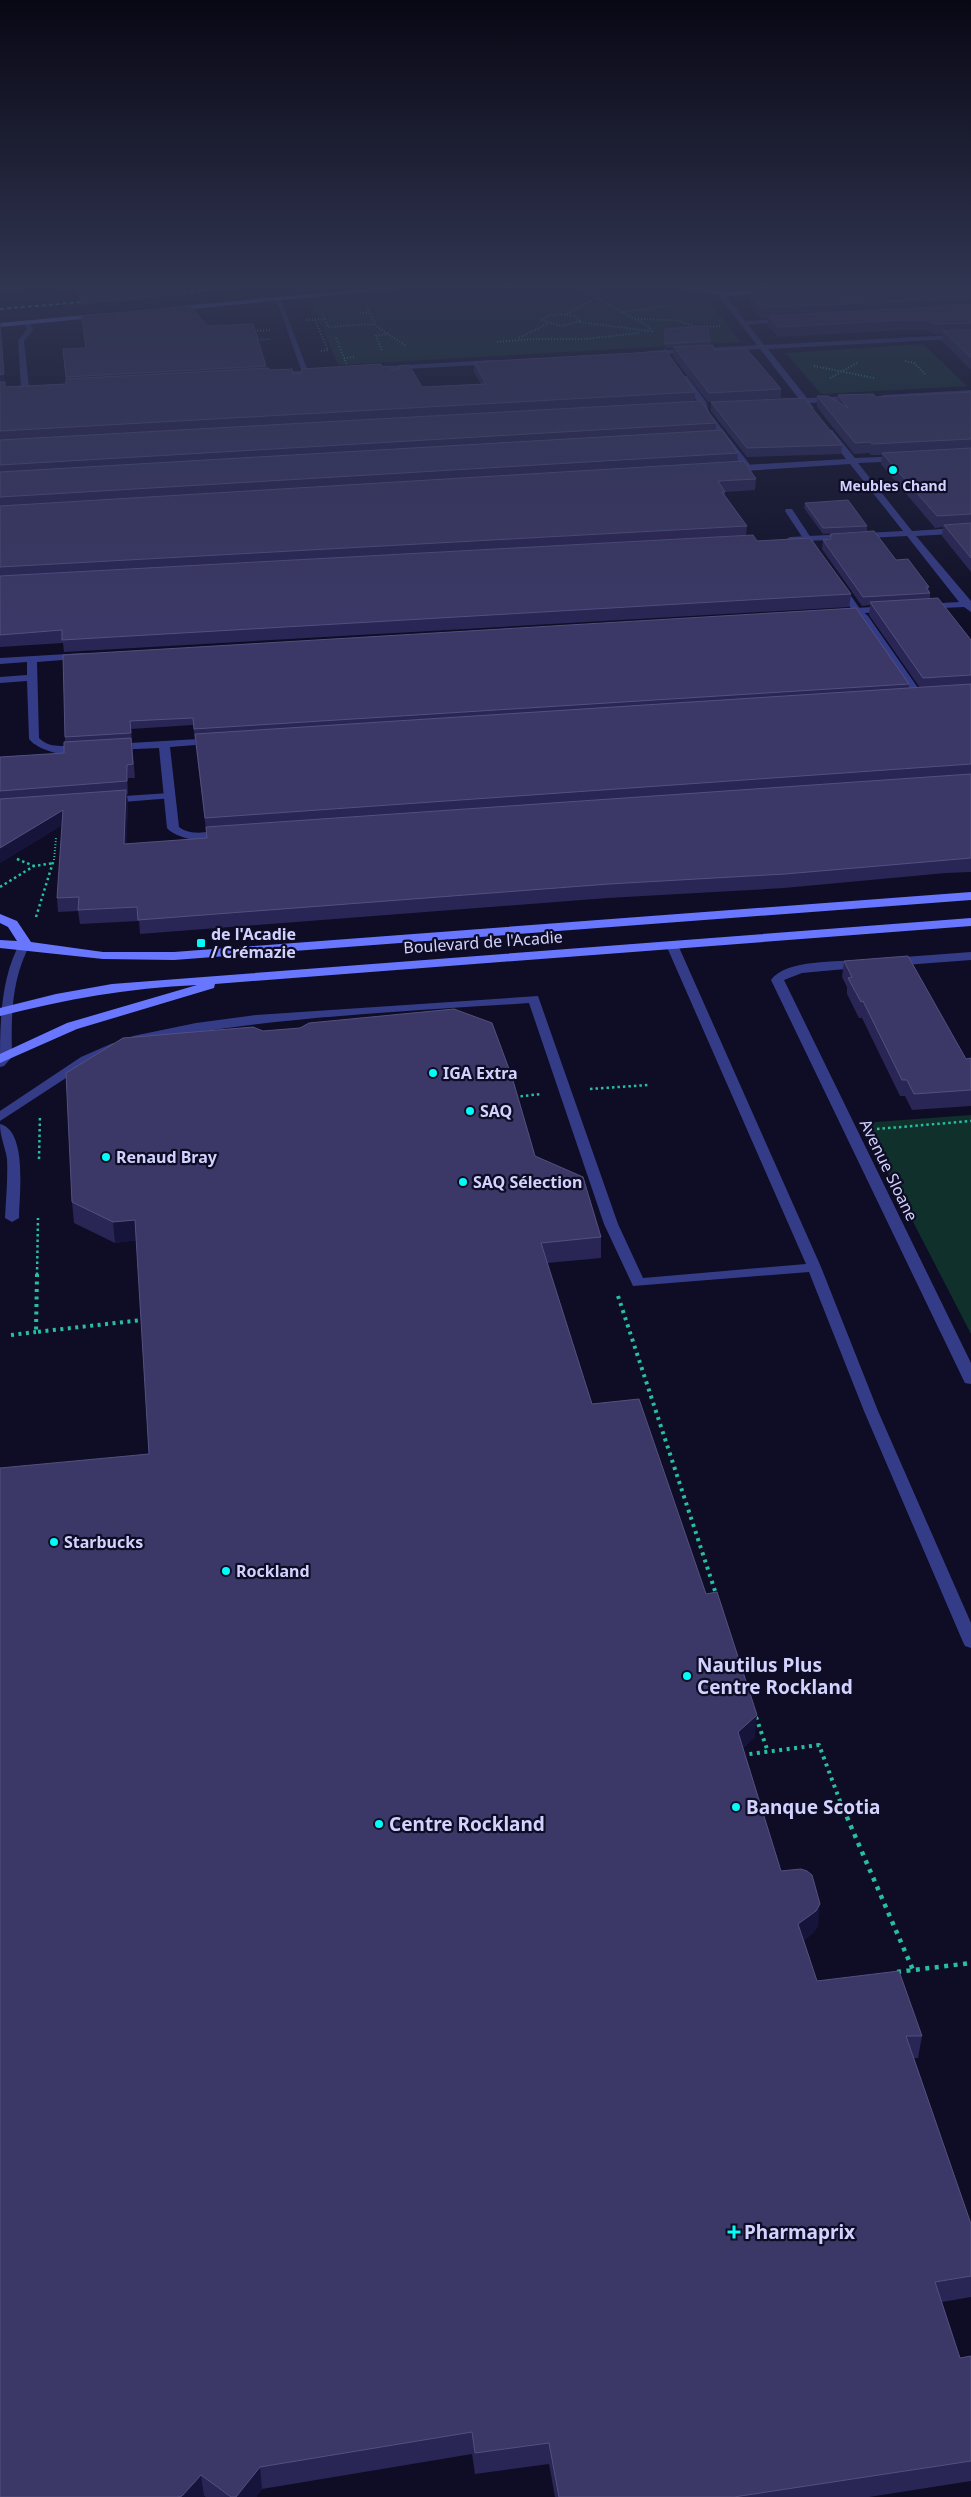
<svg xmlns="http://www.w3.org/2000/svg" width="971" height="2497" font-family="'Noto Sans',sans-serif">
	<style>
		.green { fill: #10302b }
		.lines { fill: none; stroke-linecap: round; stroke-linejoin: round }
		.path-far3 { stroke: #27bea2; stroke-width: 2; stroke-dasharray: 1 2; stroke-linecap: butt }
		.path-far2 { stroke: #27bea2; stroke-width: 2.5; stroke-dasharray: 2.5 3; stroke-linecap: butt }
		.path-far1 { stroke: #27bea2; stroke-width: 4; stroke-dasharray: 3 4.5; stroke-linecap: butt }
		.path { stroke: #27bea2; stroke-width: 4.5; stroke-dasharray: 4 5.5; stroke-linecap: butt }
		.lane { fill: #353c87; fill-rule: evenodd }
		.street { fill: #353c87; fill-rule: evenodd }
		.secondary { fill: #6977ff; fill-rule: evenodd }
		.rail { stroke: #00fdf7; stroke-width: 2; stroke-dasharray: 4 3; stroke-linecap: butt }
		.wall { fill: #292555; fill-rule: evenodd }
		.shaded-wall { fill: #16143a }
		.building { fill: #3b3867; stroke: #53507f }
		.poi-dot { fill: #00fdf7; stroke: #0e0d25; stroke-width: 2 }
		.labels { text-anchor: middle; stroke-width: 4.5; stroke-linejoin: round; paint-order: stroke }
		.far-poi-label { font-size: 14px; font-weight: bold; fill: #d2d2ff; stroke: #0e0d25 }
		.poi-label { font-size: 16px; font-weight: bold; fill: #d2d2ff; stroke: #0e0d25; text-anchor: start }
		.street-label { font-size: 16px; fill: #d2d2ff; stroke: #0e0d25 }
		.near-poi-label { font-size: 19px; font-weight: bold; fill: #d2d2ff; stroke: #0e0d25; text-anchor: start }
	</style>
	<rect width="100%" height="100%" fill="#0e0d25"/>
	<path class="green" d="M 467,287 L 644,287 L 706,303 L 714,309 L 741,342 L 338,365 L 311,301 Z
		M 923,344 L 967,386 L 821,394 L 786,353 Z
		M 971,1115 L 971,1334 L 862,1123 Z"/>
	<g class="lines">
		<path class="path-far3" d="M 577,287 L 649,327 L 653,333
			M 367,308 L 376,326 L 406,346
			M 623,312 L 673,305
			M 360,313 L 369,313
			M 561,314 L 575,316 L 580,321 L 561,326 L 542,320 L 547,316 Z
			M 567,314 L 597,298 L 608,296
			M 325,319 L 328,327 L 374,324
			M 635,319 L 676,320 L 699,328
			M 306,320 L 325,319 L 322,313
			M 315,320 L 328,350 L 320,351
			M 579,322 L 650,331
			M 704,327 L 720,326
			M 270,330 L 255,331 L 258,340 L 270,339
			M 336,338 L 349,370
			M 519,338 L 547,324
			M 497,342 L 533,339 L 585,339 L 640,333
			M 382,350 L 376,336 L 388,334
			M 344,358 L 355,357
			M 905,361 L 914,363 L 926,375
			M 814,366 L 874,378
			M 830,378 L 857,363
			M 17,859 L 20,860
			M 54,860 L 56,838"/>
		<path class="path-far2" d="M 17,859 L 34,866
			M 0,887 L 34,866 L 54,863
			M 36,917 L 54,859
			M 590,1089 L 648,1085
			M 515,1097 L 541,1094
			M 877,1129 L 971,1121
			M 39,1159 L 40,1115
			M 37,1275 L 38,1218"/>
		<path class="path-far1" d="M 37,1274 L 36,1332 L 142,1320
			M 618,1296 L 716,1594
			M 11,1335 L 36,1332
			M 756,1717 L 768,1752
			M 742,1755 L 819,1745 L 843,1809"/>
		<path class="path" d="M 843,1808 L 913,1970
			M 897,1972 L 971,1963"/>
		<path class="lane" d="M 276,299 L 281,300 L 309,374 L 302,372 Z
			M 786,319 L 788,322 L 743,325 L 740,323 L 743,321 Z
			M 27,320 L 34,329 L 24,341 L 29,387 L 25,389 L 21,387 L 18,341 L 27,329 L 24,322 Z
			M 681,376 L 687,376 L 706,402 L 709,412 L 751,466 L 751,470 L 745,470 L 702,414 L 698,402 L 680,378 Z
			M 786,509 L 792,509 L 819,550 L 818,552 L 812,552 L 785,511 Z
			M 837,584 L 843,584 L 860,609 L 868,616 L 923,695 L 921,697 L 915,697 L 862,620 L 854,613 L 836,586 Z
			M 169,793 L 174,796 L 173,798 L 110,803 L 105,800 L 110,797 Z
			M 25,940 L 31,943 C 11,978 11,1018 12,1057 L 4,1066 L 0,1067 C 0,1024 0,978 21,941 Z
			M 672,942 L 678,945 L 821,1267 L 878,1411 L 971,1623 L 971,1648 L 965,1646 L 963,1642 L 864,1411 L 809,1272 L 633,1286 L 604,1224 L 529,1003 C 397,1012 263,1017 133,1044 L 127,1040 L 133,1036 L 196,1023 L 256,1015 L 538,996 L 618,1224 L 643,1278 L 806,1264 L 666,945 Z
			M 113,1043 L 119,1047 L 117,1050 L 89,1063 L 0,1121 L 0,1111 L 81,1057 Z
			M 0,1124 C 28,1131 19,1196 19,1218 L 12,1222 L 5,1218 C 6,1198 8,1178 7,1159 C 5,1146 0,1137 0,1124 Z"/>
		<path class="street" d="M 712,287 L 719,287 L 764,345 L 971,334 L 971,338 L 768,349 L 807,398 L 857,396 L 861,398 L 857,400 L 810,403 L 814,408 L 810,410 L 802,404 L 785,404 L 785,400 L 799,399 L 760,349 L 645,355 L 644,353 L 648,351 L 757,345 Z
			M 493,360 L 497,362 L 496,364 L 371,371 L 367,369 L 371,367 Z
			M 321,370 L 325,372 L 324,374 L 274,376 L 270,374 L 274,372 Z
			M 971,390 L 971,394 L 883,399 L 879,397 L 883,395 Z
			M 826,430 L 832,430 L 855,458 L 905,456 L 906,458 L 902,461 L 858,463 L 912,531 L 971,527 L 971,533 L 916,536 L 971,601 L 971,612 L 964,607 L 920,609 L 918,607 L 923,604 L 959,602 L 907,536 L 787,542 L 785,540 L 790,537 L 903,531 L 850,464 L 728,472 L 724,469 L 728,466 L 846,459 L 826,434 Z
			M 890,606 L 895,609 L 893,611 L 838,615 L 833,612 L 838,609 Z
			M 84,653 L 89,656 L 88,658 L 37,662 L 39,738 C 55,754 78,739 89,749 C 76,761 39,752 29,739 L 27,681 L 0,683 L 0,677 L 27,675 L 27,662 L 0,664 L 0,658 Z
			M 216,738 L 221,741 L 220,743 L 170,747 L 179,827 C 195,840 223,825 233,835 C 221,847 178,841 167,828 L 159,748 L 112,750 L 107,747 L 112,744 Z
			M 971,952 L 971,960 L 891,966 L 885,962 L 891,958 Z
			M 863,960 L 867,961 L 869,964 L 867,967 L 802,973 L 784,980 L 971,1363 L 971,1384 L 965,1383 L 963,1379 L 771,980 C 786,959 838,962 863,960 Z"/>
		<path class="secondary" d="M 388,287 L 416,287 L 171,311 L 167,309 L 171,307 Z
			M 676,287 L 693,287 L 721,292 L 769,290 L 773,292 L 769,294 L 721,296 Z
			M 106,313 L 107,315 L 103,317 L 0,327 L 0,323 Z
			M 971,892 L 971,900 L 174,960 L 103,959 L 0,948 L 0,940 L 17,941 L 8,927 L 0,923 L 0,914 L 17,921 L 31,942 L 103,952 L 174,952 Z
			M 971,918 L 971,926 L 215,984 L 214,988 L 77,1029 L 0,1063 L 0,1054 L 67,1023 L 197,985 C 128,988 67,999 0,1016 L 0,1008 L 56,994 L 112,984 Z"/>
		<path class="rail" d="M 169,294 L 246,287
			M 0,309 L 95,301"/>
	</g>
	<path class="wall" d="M 741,287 L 971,287 L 971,370 L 942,341 L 942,334 L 934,334 L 924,330 L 904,330 L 778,337 L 768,326 L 768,318 L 761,318 L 750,304 L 750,289 L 743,289 Z
		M 0,308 L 0,322 L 5,387 L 66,384 L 63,349 L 86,348 L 208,326 L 266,366 L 266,368 L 269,370 L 293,374 L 301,374 L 382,367 L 392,370 L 422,387 L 481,384 L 474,372 L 474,362 L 695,392 L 695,401 L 716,423 L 716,430 L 738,453 L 737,462 L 756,479 L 755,490 L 725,492 L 725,495 L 747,526 L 746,535 L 757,541 L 851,594 L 849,607 L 64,652 L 63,643 L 0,647 Z
		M 665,329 L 710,341 L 710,345 L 714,350 L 781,389 L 781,398 L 720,402 L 842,445 L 841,454 L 747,457 L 711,411 L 711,402 L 708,402 L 673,357 L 674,348 L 665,348 Z
		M 971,392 L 971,572 L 942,536 L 943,527 L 935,528 L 881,464 L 882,455 L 871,455 L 869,453 L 854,454 L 817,407 L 817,396 L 837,401 L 838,395 L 876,397 Z
		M 805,503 L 867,526 L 867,531 L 823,534 L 804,508 Z
		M 830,534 L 896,560 L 929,587 L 928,590 L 930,593 L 930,599 L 971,640 L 971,872 L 946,873 L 784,888 L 608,898 L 140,934 L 139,921 L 80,924 L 78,911 L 58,912 L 57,898 L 62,825 L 0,863 L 0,757 L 64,753 L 65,742 L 63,655 L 909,684 L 909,688 L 920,688 L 869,615 L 870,605 L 862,606 L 822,549 L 823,540 L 828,540 ZM 193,725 L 207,838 L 126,844 L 128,803 L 127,794 L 128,794 L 128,778 L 135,778 L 131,729 Z
		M 844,961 L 966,1059 L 971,1058 L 971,1106 L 912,1110 L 905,1096 L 900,1096 L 862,1018 L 859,1018 L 847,994 L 847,987 L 842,977 Z
		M 535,1156 L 601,1237 L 601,1258 L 547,1263 L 592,1404 L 755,1737 L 743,1748 L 781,1871 L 818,1926 L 813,1933 L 804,1940 L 817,1981 L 922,2036 L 918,2058 L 914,2058 L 971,2224 L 971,2297 L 942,2302 L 960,2358 L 971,2356 L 971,2481 L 869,2497 L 555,2497 L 549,2464 L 475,2474 L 472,2454 L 262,2489 L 256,2497 L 206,2497 L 204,2496 L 203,2497 L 0,2497 L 149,1454 L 137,1240 L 115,1243 L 74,1223 L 72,1202 Z"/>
	<path class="shaded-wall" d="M 32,287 L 79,287 L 79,293 L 0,300 L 0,290 Z
		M 184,294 L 185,304 L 82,314 L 81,304 Z
		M 0,308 L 0,322 L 6,398 L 0,386 Z
		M 127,765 L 128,778 L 128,794 L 127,781 Z
		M 126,790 L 128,803 L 126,858 L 124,844 Z
		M 63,810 L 65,823 L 0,863 L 0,848 Z
		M 135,1220 L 138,1240 L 115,1243 L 113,1222 Z
		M 757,1715 L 755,1737 L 736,1754 L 738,1732 Z
		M 820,1904 L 818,1926 L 813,1933 L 795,1946 L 798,1924 Z
		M 260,2467 L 262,2489 L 256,2497 L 236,2497 Z
		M 201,2475 L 204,2496 L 203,2497 L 182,2497 L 182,2496 Z"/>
	<path class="building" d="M 0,287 L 32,287 L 0,290 Z
		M 79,287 L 178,287 L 184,294 L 81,304 Z
		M 750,287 L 971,287 L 971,298 L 762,308 L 750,295 L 755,292 Z
		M 971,305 L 971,323 L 935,324 L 925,320 L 905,320 L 778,327 L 769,316 Z
		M 190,306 L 208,326 L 253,324 L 266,366 L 66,377 L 63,349 L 86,348 L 82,316 Z
		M 0,323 L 4,374 L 0,375 Z
		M 707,326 L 710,341 L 665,344 L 665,329 Z
		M 971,330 L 971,358 L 943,331 Z
		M 713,345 L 714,350 L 746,348 L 781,389 L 709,393 L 674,347 Z
		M 665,349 L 695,392 L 0,431 L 0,382 L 5,382 L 5,387 L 66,384 L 66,379 L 269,368 L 269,370 L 292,369 L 293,374 L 301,374 L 302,369 L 381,364 L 382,367 L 389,366 L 392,370 L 399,369 L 399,366 L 409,365 L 422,387 L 486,384 L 474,362 L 635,353 L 665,351 Z
		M 971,392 L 971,439 L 872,444 L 870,442 L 855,443 L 817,396 L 828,396 L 848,408 L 838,395 L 873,394 L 876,397 Z
		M 804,398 L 842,445 L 747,448 L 711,402 Z
		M 701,401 L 716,423 L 0,465 L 0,440 Z
		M 722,430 L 738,453 L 0,497 L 0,472 Z
		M 971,448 L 971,514 L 937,516 L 882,453 Z
		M 744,461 L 756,479 L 718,481 L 725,492 L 722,492 L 747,526 L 0,567 L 0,506 Z
		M 848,500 L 867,526 L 823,528 L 805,503 Z
		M 971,523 L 971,558 L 944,525 Z
		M 874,531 L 896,560 L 908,559 L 929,587 L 926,587 L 930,593 L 863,597 L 823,540 L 831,539 L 829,536 L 832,536 L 830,534 Z
		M 753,535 L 757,541 L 810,538 L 851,594 L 62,640 L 62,630 L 0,635 L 0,576 Z
		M 938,598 L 971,640 L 971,675 L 923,678 L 870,602 Z
		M 856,608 L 909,684 L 194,729 L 193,718 L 130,721 L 131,733 L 65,737 L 63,655 Z
		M 971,684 L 971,764 L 205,818 L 195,734 Z
		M 131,738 L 133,764 L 127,765 L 127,781 L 0,791 L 0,757 L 64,753 L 64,742 Z
		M 971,774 L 971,858 L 948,860 L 785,874 L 609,884 L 138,920 L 137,907 L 78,910 L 79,897 L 57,898 L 63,810 L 0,848 L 0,799 L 126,790 L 124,844 L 207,838 L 206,827 Z
		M 908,956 L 966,1059 L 971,1058 L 971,1090 L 914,1094 L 907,1080 L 902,1080 L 863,1001 L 861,1002 L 848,978 L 852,977 L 844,961 Z
		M 454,1009 L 492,1023 L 512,1077 L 535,1156 L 583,1177 L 601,1237 L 541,1243 L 592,1404 L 639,1399 L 706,1594 L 717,1592 L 757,1715 L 738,1732 L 781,1871 L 801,1869 L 807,1871 L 812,1875 L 820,1904 L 816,1911 L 798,1924 L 817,1981 L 899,1971 L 922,2036 L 906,2036 L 971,2224 L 971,2276 L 935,2282 L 960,2358 L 971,2356 L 971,2461 L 734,2497 L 559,2497 L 549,2443 L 475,2453 L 472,2432 L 260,2467 L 236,2497 L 231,2497 L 201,2475 L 182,2496 L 177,2497 L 0,2497 L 0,1468 L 149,1454 L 135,1220 L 113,1222 L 72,1202 L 66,1073 L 123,1038 L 253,1027 L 263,1031 L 300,1028 L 309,1023 Z"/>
	<linearGradient id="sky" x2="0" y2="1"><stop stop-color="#080714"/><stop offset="0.45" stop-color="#303551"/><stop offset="1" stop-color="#303551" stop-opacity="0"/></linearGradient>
	<rect width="971" height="637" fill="url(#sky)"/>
	<g class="poi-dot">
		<circle cx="893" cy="470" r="5"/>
		<rect x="196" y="938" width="10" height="10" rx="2.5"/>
		<circle cx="433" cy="1073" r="5"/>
		<circle cx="470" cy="1111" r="5"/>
		<circle cx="106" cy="1157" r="5"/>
		<circle cx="463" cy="1182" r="5"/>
		<circle cx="54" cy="1542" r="5"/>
		<circle cx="226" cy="1571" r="5"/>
		<circle cx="687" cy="1676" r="5"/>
		<circle cx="736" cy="1807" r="5"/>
		<circle cx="379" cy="1824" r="5"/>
		<path d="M731.5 2224.5h5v5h5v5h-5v5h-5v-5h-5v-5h5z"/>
	</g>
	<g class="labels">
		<g class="far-poi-label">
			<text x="893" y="491">Meubles Chand</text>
		</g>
		<g class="poi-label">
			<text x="211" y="940">de l'Acadie<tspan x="211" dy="18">/ Crémazie</tspan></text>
			<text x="443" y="1079">IGA Extra</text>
			<text x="480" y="1117">SAQ</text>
			<text x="116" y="1163">Renaud Bray</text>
			<text x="473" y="1188">SAQ Sélection</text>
			<text x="64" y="1548">Starbucks</text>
			<text x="236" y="1577">Rockland</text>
		</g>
		<g class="street-label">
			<text transform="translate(483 942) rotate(-4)" y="6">Boulevard de l'Acadie</text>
			<text transform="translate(889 1170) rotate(64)" y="6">Avenue Sloane</text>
		</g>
		<g class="near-poi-label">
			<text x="697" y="1672">Nautilus Plus<tspan x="697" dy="22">Centre Rockland</tspan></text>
			<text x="746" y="1814">Banque Scotia</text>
			<text x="389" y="1831">Centre Rockland</text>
			<text x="744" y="2239">Pharmaprix</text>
		</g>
	</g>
</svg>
